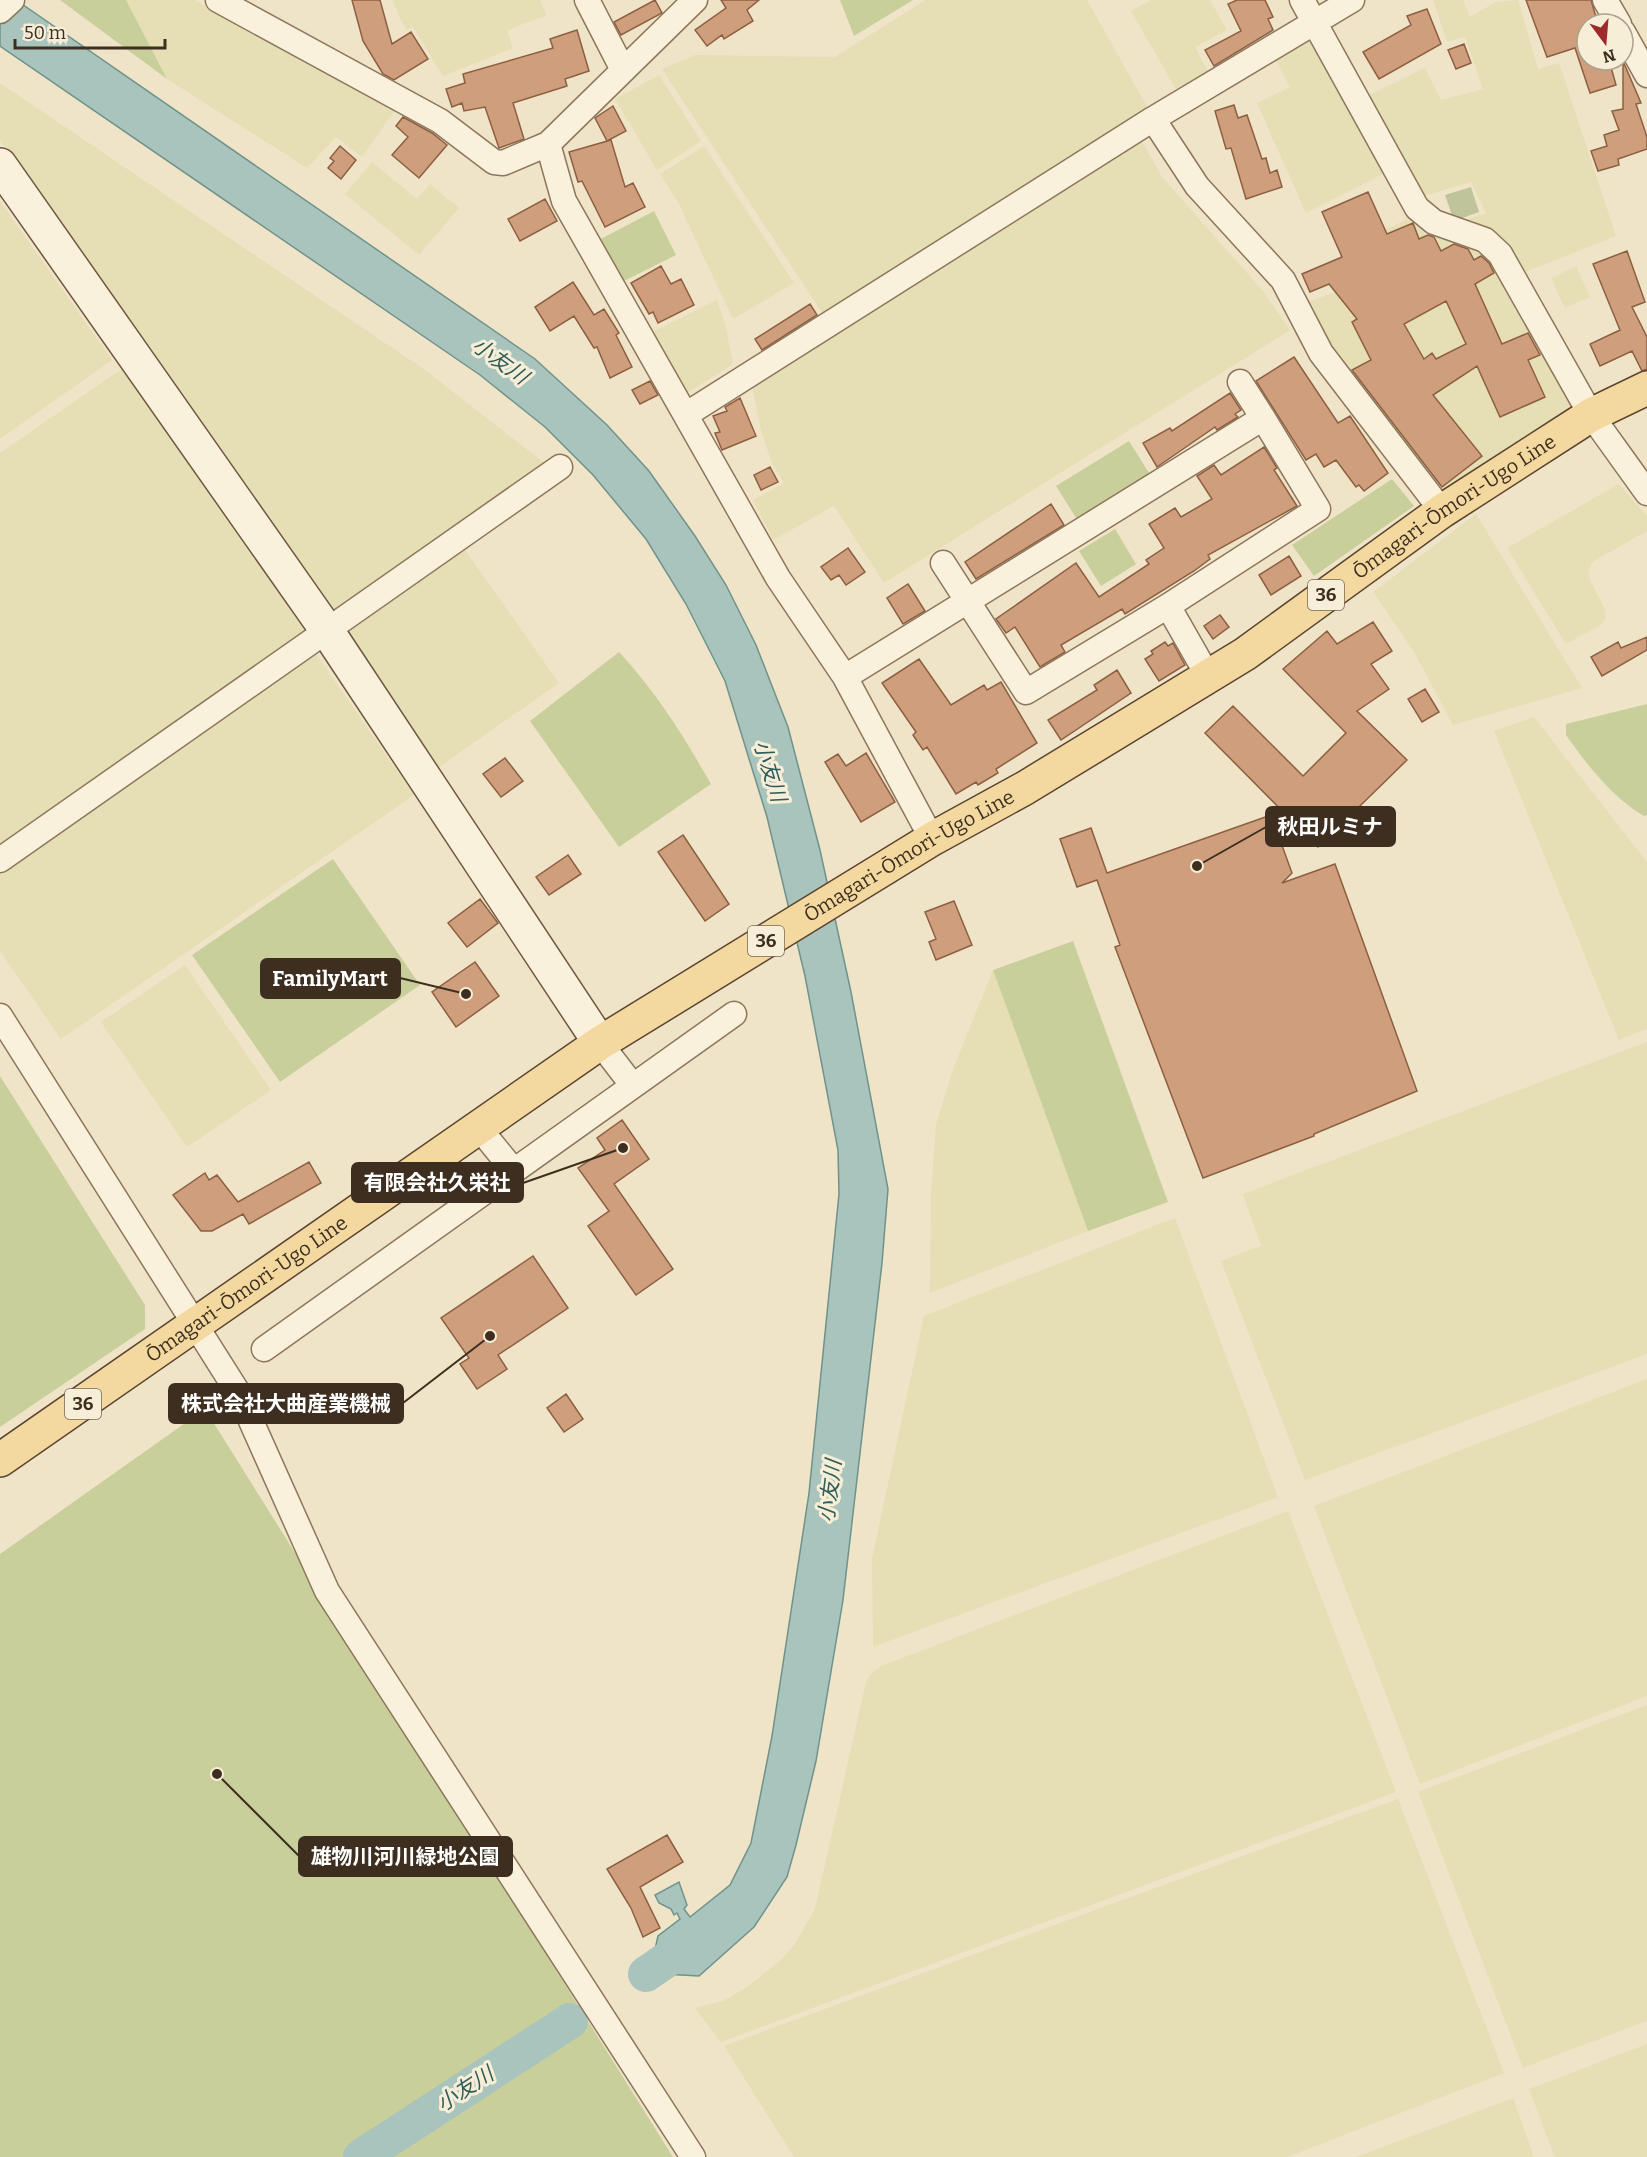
<svg xmlns="http://www.w3.org/2000/svg" width="1647" height="2157" font-family="Bitter,'Noto Sans JP',serif">
	<style>
		.farmland { fill: #e6deb5 }
		.green { fill: #c9cf9b }
		.cemetery { fill: #bfc49a }
		.water { fill: #a9c4bc; stroke: #6f938a; stroke-width: 1.5 }
		.lines { fill: none; stroke-linecap: round; stroke-linejoin: round }
		.river { stroke: #a9c4bc; stroke-width: 36 }
		.building { fill: #cf9f7d; stroke: #8d5f41; stroke-width: 1.5; fill-rule: evenodd }
		.street-casing { stroke: #8d765c; stroke-width: 27 }
		.secondary-casing { stroke: #6f573f; stroke-width: 36 }
		.primary-casing { stroke: #5b4430; stroke-width: 36 }
		.street { stroke: #faf1dc; stroke-width: 24 }
		.secondary { stroke: #faf1dc; stroke-width: 33 }
		.primary { stroke: #f3d9a0; stroke-width: 33 }
		.labels { text-anchor: middle; stroke-width: 6; stroke-linejoin: round; paint-order: stroke }
		.shield { fill: #f7eed8; stroke: #756857; stroke-width: 1.5 }
		.shield-label { font-size: 18px; font-weight: bold; fill: #3d2e20 }
		.street-label { font-size: 20px; fill: #3d2e20; stroke: #f7eed8 }
		.water-label { font-size: 21px; font-style: italic; fill: #2f5d5a; stroke: #f7eed8 }
		.leader { fill: none; stroke: #3d2e20; stroke-width: 2 }
		.callout-dot { fill: #3d2e20; stroke: #f7eed8; stroke-width: 2 }
		.callout { fill: #3d2e20; stroke: #3d2e20; stroke-width: 2 }
		.callout-label { font-size: 21px; text-anchor: middle; font-weight: bold; fill: #fff }
	</style>
	<rect width="100%" height="100%" fill="#f0e4c8"/>
	<path class="farmland" d="M 126,0 L 194,0 L 395,110 L 362,157 L 336,137 L 307,168 L 167,79 Z
		M 392,0 L 540,0 L 547,15 L 507,30 L 513,48 L 443,76 L 413,27 L 406,30 Z
		M 926,0 L 1087,0 L 1149,110 L 823,314 L 662,69 L 695,55 L 835,57 Z
		M 1151,0 L 1210,0 L 1227,30 L 1195,47 L 1208,71 L 1176,89 L 1131,11 Z
		M 1433,0 L 1463,0 L 1470,17 L 1496,2 L 1518,0 L 1538,69 L 1559,63 L 1616,236 L 1523,273 L 1457,223 L 1486,213 L 1471,182 L 1417,198 L 1367,96 L 1425,68 L 1441,100 L 1483,89 L 1465,37 L 1447,42 Z
		M 1311,37 L 1383,174 L 1306,213 L 1257,103 L 1290,87 L 1276,60 Z
		M 659,75 L 701,141 L 657,170 L 615,99 Z
		M 0,83 L 425,370 L 547,465 L 337,615 L 145,348 L 0,140 Z
		M 1140,138 L 1162,177 L 1263,291 L 1290,330 L 884,583 L 834,506 L 773,540 L 753,500 L 784,483 L 772,463 L 761,431 L 752,385 Z
		M 704,146 L 794,283 L 733,319 L 678,202 L 660,174 Z
		M 372,162 L 417,199 L 430,184 L 459,208 L 419,255 L 345,194 Z
		M 0,201 L 112,360 L 0,439 Z
		M 1415,215 L 1482,245 L 1578,408 L 1443,495 L 1337,362 L 1305,303 L 1378,277 L 1364,241 Z
		M 1576,266 L 1590,297 L 1565,308 L 1551,278 Z
		M 717,300 L 725,324 L 733,364 L 687,393 L 650,333 Z
		M 126,366 L 312,631 L 0,849 L 0,453 Z
		M 1619,484 L 1647,516 L 1647,531 L 1592,562 L 1589,569 L 1590,580 L 1605,609 L 1606,618 L 1601,625 L 1566,644 L 1507,548 Z
		M 1476,514 L 1582,688 L 1453,725 L 1413,650 L 1373,592 Z
		M 465,550 L 559,683 L 439,767 L 345,635 Z
		M 316,654 L 414,795 L 61,1039 L 0,951 L 0,872 Z
		M 1534,717 L 1647,862 L 1647,1029 L 1619,1040 L 1494,731 Z
		M 185,965 L 271,1090 L 187,1147 L 101,1022 Z
		M 993,970 L 1088,1231 L 930,1293 L 931,1194 L 936,1124 L 954,1067 Z
		M 1647,1042 L 1647,1354 L 1305,1480 L 1221,1261 L 1261,1246 L 1243,1194 Z
		M 1175,1218 L 1278,1497 L 873,1647 L 872,1559 L 924,1316 Z
		M 1647,1379 L 1647,1696 L 1420,1784 L 1314,1506 Z
		M 1288,1511 L 1396,1792 L 721,2042 L 695,2008 L 723,2001 L 747,1987 L 782,1959 L 795,1944 L 815,1909 L 866,1682 L 870,1675 L 881,1666 Z
		M 1647,1705 L 1647,2021 L 1523,2068 L 1418,1792 Z
		M 1398,1799 L 1504,2073 L 1287,2157 L 794,2157 L 724,2046 Z
		M 1647,2044 L 1647,2157 L 1555,2157 L 1529,2089 Z
		M 1513,2098 L 1534,2157 L 1356,2157 Z"/>
	<path class="green" d="M 60,0 L 126,0 L 167,79 Z
		M 840,0 L 913,0 L 854,36 Z
		M 654,211 L 676,255 L 618,284 L 597,241 Z
		M 1129,441 L 1151,476 L 1078,521 L 1056,486 Z
		M 1392,479 L 1414,506 L 1314,576 L 1292,545 Z
		M 1115,529 L 1136,564 L 1101,586 L 1079,551 Z
		M 619,652 C 657,693 683,735 711,784 L 619,847 L 530,721 Z
		M 1647,704 L 1647,815 L 1644,816 C 1613,798 1586,764 1566,735 L 1566,724 Z
		M 333,859 L 420,985 L 280,1082 L 192,955 Z
		M 1073,941 L 1168,1202 L 1088,1231 L 993,970 Z
		M 0,1076 L 145,1305 L 145,1329 L 0,1427 Z
		M 205,1409 L 673,2157 L 0,2157 L 0,1554 Z"/>
	<path class="cemetery" d="M 1471,187 L 1479,212 L 1454,221 L 1445,195 Z"/>
	<path class="water" d="M 0,0 L 16,0 L 535,359 L 607,425 L 649,471 L 695,536 L 726,585 L 756,645 L 788,727 L 820,850 L 851,992 L 888,1189 L 882,1263 L 843,1600 L 816,1761 L 796,1845 L 787,1877 L 754,1927 L 699,1976 L 663,1974 L 653,1958 L 658,1936 L 680,1919 L 677,1913 L 674,1915 L 671,1909 L 659,1903 L 655,1895 L 679,1882 L 687,1905 L 684,1909 L 690,1917 L 730,1885 L 751,1843 L 772,1736 L 809,1493 L 839,1194 L 838,1150 L 805,976 L 767,817 L 725,681 L 686,604 L 646,539 L 593,475 L 545,427 L 480,375 L 0,46 Z"/>
	<g class="lines">
		<path class="river" d="M 646,1974 L 698,1938
			M 361,2157 L 570,2021"/>
	</g>
	<path class="building" d="M 352,0 L 380,0 L 392,44 L 411,32 L 428,59 L 394,80 L 383,74 L 363,41 Z
		M 655,0 L 662,13 L 621,35 L 614,22 Z
		M 721,0 L 759,0 L 747,10 L 753,21 L 724,39 L 722,35 L 707,46 L 695,30 L 726,8 Z
		M 1237,0 L 1265,0 L 1273,17 L 1268,19 L 1273,30 L 1214,66 L 1205,50 L 1241,31 L 1228,4 Z
		M 1526,0 L 1591,0 L 1598,24 L 1587,24 L 1587,60 L 1609,60 L 1616,85 L 1590,93 L 1575,48 L 1547,57 Z
		M 1427,9 L 1441,44 L 1379,79 L 1363,52 L 1411,25 L 1407,16 Z
		M 577,30 L 589,71 L 565,79 L 567,86 L 513,103 L 524,139 L 499,148 L 485,107 L 464,111 L 462,103 L 452,107 L 446,89 L 465,83 L 463,74 L 553,48 L 550,39 Z
		M 1464,44 L 1471,63 L 1456,69 L 1448,50 Z
		M 1623,61 L 1641,103 L 1636,104 L 1647,137 L 1647,149 L 1618,159 L 1619,165 L 1598,171 L 1591,151 L 1607,146 L 1604,135 L 1619,130 L 1612,111 L 1623,109 Z
		M 1234,105 L 1238,118 L 1247,115 L 1262,159 L 1266,158 L 1270,173 L 1277,170 L 1282,187 L 1246,199 L 1231,148 L 1226,149 L 1215,111 Z
		M 613,106 L 626,131 L 607,141 L 595,118 Z
		M 403,117 L 432,133 L 447,145 L 419,178 L 392,155 L 408,137 L 396,126 Z
		M 611,140 L 625,187 L 633,183 L 645,207 L 605,227 L 582,181 L 578,182 L 569,152 Z
		M 340,146 L 356,160 L 341,179 L 328,168 L 334,161 L 330,158 Z
		M 1368,192 L 1387,234 L 1413,223 L 1419,239 L 1428,235 L 1434,237 L 1441,251 L 1454,244 L 1468,249 L 1474,260 L 1481,256 L 1489,263 L 1494,273 L 1475,284 L 1502,344 L 1528,333 L 1540,355 L 1528,360 L 1545,397 L 1500,417 L 1477,366 L 1433,395 L 1482,456 L 1442,487 L 1352,370 L 1371,360 L 1352,322 L 1357,319 L 1329,284 L 1310,292 L 1302,274 L 1342,257 L 1322,212 ZM 1446,301 L 1466,344 L 1436,359 L 1432,353 L 1424,359 L 1404,324 Z
		M 545,199 L 557,221 L 520,241 L 508,219 Z
		M 1627,251 L 1645,302 L 1632,307 L 1647,337 L 1647,369 L 1642,371 L 1632,351 L 1600,366 L 1590,344 L 1620,330 L 1593,264 Z
		M 661,266 L 671,284 L 681,279 L 694,305 L 658,323 L 653,312 L 649,314 L 631,283 Z
		M 573,282 L 594,315 L 604,309 L 619,333 L 616,335 L 632,367 L 610,378 L 597,347 L 594,348 L 574,316 L 550,331 L 535,307 Z
		M 810,304 L 817,315 L 762,350 L 755,339 Z
		M 1294,357 L 1338,423 L 1350,416 L 1388,473 L 1364,491 L 1359,485 L 1356,487 L 1336,460 L 1324,467 L 1316,454 L 1306,460 L 1256,381 Z
		M 650,381 L 658,395 L 640,404 L 632,390 Z
		M 1230,393 L 1241,410 L 1235,414 L 1238,417 L 1217,430 L 1215,427 L 1157,467 L 1143,443 L 1170,428 L 1172,431 Z
		M 740,398 L 756,436 L 722,450 L 715,433 L 720,432 L 713,416 L 727,411 L 725,407 Z
		M 1264,447 L 1277,468 L 1274,470 L 1297,506 L 1208,555 L 1210,559 L 1194,571 L 1125,614 L 1122,609 L 1061,645 L 1065,652 L 1040,667 L 1015,627 L 1006,633 L 996,619 L 1076,563 L 1099,597 L 1149,564 L 1146,560 L 1164,548 L 1149,524 L 1175,508 L 1181,517 L 1212,499 L 1197,476 L 1214,465 L 1221,475 Z
		M 770,467 L 778,482 L 761,490 L 754,475 Z
		M 1051,504 L 1064,525 L 976,579 L 965,562 Z
		M 848,548 L 865,572 L 846,585 L 839,575 L 831,580 L 821,567 Z
		M 1289,556 L 1301,576 L 1271,595 L 1259,575 Z
		M 908,584 L 925,611 L 903,624 L 887,598 Z
		M 1220,615 L 1229,627 L 1213,639 L 1204,626 Z
		M 1373,622 L 1392,651 L 1371,664 L 1389,689 L 1357,711 L 1407,760 L 1318,847 L 1205,733 L 1233,706 L 1303,776 L 1346,733 L 1283,669 L 1327,631 L 1337,644 Z
		M 1647,637 L 1647,650 L 1602,676 L 1591,657 L 1618,642 L 1621,648 Z
		M 1165,642 L 1168,646 L 1173,643 L 1185,665 L 1159,681 L 1145,659 L 1153,654 L 1151,651 Z
		M 919,659 L 951,705 L 984,685 L 987,690 L 1001,682 L 1037,743 L 996,769 L 998,773 L 978,785 L 976,782 L 956,794 L 927,747 L 923,750 L 913,735 L 916,732 L 882,683 Z
		M 1117,670 L 1131,693 L 1061,740 L 1048,720 L 1097,690 L 1094,685 Z
		M 1425,689 L 1439,712 L 1422,722 L 1408,699 Z
		M 866,753 L 895,802 L 861,822 L 825,762 L 838,754 L 846,766 Z
		M 505,758 L 523,781 L 501,797 L 483,774 Z
		M 1271,815 L 1292,873 L 1282,883 L 1335,864 L 1417,1091 L 1314,1134 L 1314,1136 L 1203,1178 L 1115,947 L 1120,945 L 1097,880 L 1077,887 L 1060,839 L 1091,828 L 1107,873 Z
		M 683,835 L 729,904 L 705,921 L 658,852 Z
		M 568,855 L 581,874 L 549,895 L 536,877 Z
		M 480,899 L 498,923 L 467,947 L 448,923 Z
		M 954,901 L 972,945 L 936,960 L 929,942 L 936,939 L 925,912 Z
		M 475,962 L 499,996 L 456,1027 L 432,992 Z
		M 622,1120 L 649,1159 L 614,1184 L 673,1269 L 636,1295 L 588,1226 L 609,1211 L 578,1168 L 605,1150 L 597,1138 Z
		M 309,1162 L 321,1183 L 249,1224 L 243,1214 L 212,1231 L 201,1231 L 173,1195 L 205,1173 L 209,1180 L 217,1175 L 238,1202 Z
		M 533,1256 L 568,1308 L 498,1355 L 507,1369 L 477,1389 L 460,1364 L 469,1358 L 441,1318 Z
		M 566,1394 L 583,1419 L 564,1432 L 547,1408 Z
		M 667,1835 L 683,1862 L 640,1887 L 660,1928 L 643,1937 L 631,1908 L 607,1869 Z"/>
	<g class="lines">
		<defs>
			<path id="street" d="M 218,0 L 440,121 L 494,162 L 503,163 L 548,144 L 695,0
				M 587,0 L 622,68
				M 1302,0 L 1417,208 L 1434,222 L 1485,240 L 1500,254 L 1591,415 L 1647,493
				M 1605,0 L 1619,24
				M 0,11 L 12,0
				M 1623,32 L 1647,75
				M 1153,119 L 1197,186 L 1283,280 L 1321,353 L 1442,511
				M 548,144 L 564,201 L 778,578 L 845,677 L 932,839
				M 1240,382 L 1263,418
				M 687,414 L 1153,119 L 1352,0
				M 1168,606 L 1208,676
				M 845,677 L 1263,418 L 1318,509 L 1168,606 L 1026,692 L 943,563
				M 0,860 L 560,467
				M 0,1016 L 239,1394 L 327,1591 L 693,2157
				M 600,1043 L 633,1086
				M 479,1128 L 514,1171
				M 264,1349 L 734,1014"/>
			<path id="secondary" d="M 0,165 L 328,632 L 600,1043"/>
			<g id="primary">
				<path id="s1" d="M 0,1460 L 600,1043 L 932,839 L 1025,788 L 1245,654 L 1442,511 L 1591,415 L 1647,388"/>
			</g>
		</defs>
		<use href="#street" class="street-casing"/>
		<use href="#secondary" class="secondary-casing"/>
		<use href="#primary" class="primary-casing"/>
		<use href="#street" class="street"/>
		<use href="#secondary" class="secondary"/>
		<use href="#primary" class="primary"/>
	</g>
	<g class="labels">
		<g class="shield">
			<rect x="1308" y="580" width="36" height="30" rx="4.5"/>
			<rect x="748" y="926" width="36" height="30" rx="4.5"/>
			<rect x="65" y="1389" width="36" height="30" rx="4.5"/>
		</g>
		<g class="shield-label">
			<text x="1326" y="601">36</text>
			<text x="766" y="947">36</text>
			<text x="83" y="1410">36</text>
		</g>
		<g class="street-label">
			<text dy="7" stroke="none"><textPath href="#s1" startOffset="1740">Ōmagari-Ōmori-Ugo Line</textPath></text>
			<text dy="7" stroke="none"><textPath href="#s1" startOffset="1092">Ōmagari-Ōmori-Ugo Line</textPath></text>
			<text dy="7" stroke="none"><textPath href="#s1" startOffset="300">Ōmagari-Ōmori-Ugo Line</textPath></text>
		</g>
		<g class="water-label">
			<text transform="translate(500 361) rotate(36)" y="7">小友川</text>
			<text transform="translate(770 771) rotate(73)" y="7">小友川</text>
			<text transform="translate(830 1491) rotate(-83)" y="7">小友川</text>
			<text transform="translate(465 2089) rotate(-33)" y="7">小友川</text>
		</g>
	</g>
	<path class="leader" d="M1197 866L1266 827M466 994L400 978M623 1148L523 1183M490 1336L403 1403M217 1774L299 1856"/>
	<g class="callout-dot">
		<circle cx="1197" cy="866" r="6"/>
		<circle cx="466" cy="994" r="6"/>
		<circle cx="623" cy="1148" r="6"/>
		<circle cx="490" cy="1336" r="6"/>
		<circle cx="217" cy="1774" r="6"/>
	</g>
	<g class="callout">
		<rect x="1266" y="807" width="129" height="39" rx="6"/>
		<rect x="261" y="959" width="139" height="39" rx="6"/>
		<rect x="352" y="1163" width="171" height="39" rx="6"/>
		<rect x="169" y="1384" width="234" height="39" rx="6"/>
		<rect x="299" y="1837" width="213" height="39" rx="6"/>
	</g>
	<g class="callout-label">
		<text x="1330" y="834">秋田ルミナ</text>
		<text x="330" y="986">FamilyMart</text>
		<text x="437" y="1190">有限会社久栄社</text>
		<text x="286" y="1411">株式会社大曲産業機械</text>
		<text x="405" y="1864">雄物川河川緑地公園</text>
	</g>
	<g transform="translate(1605 42) rotate(164)"><circle r="28" fill="#f7eed8" stroke="#ada18e" stroke-width="1.5"/>
	<path d="M0-4.5L10 22L0 15L-10 22Z" fill="#9e2a2b"/>
	<text y="-9" font-size="16" font-weight="bold" text-anchor="middle" fill="#3d2e20">N</text>
	</g>
	<path d="M15 39v9h150v-9" fill="none" stroke="#3d2e20" stroke-width="3"/>
	<text x="24" y="39" font-size="18" fill="#3d2e20" stroke="#f7eed8" stroke-width="4.5" paint-order="stroke">50 m</text>
</svg>
